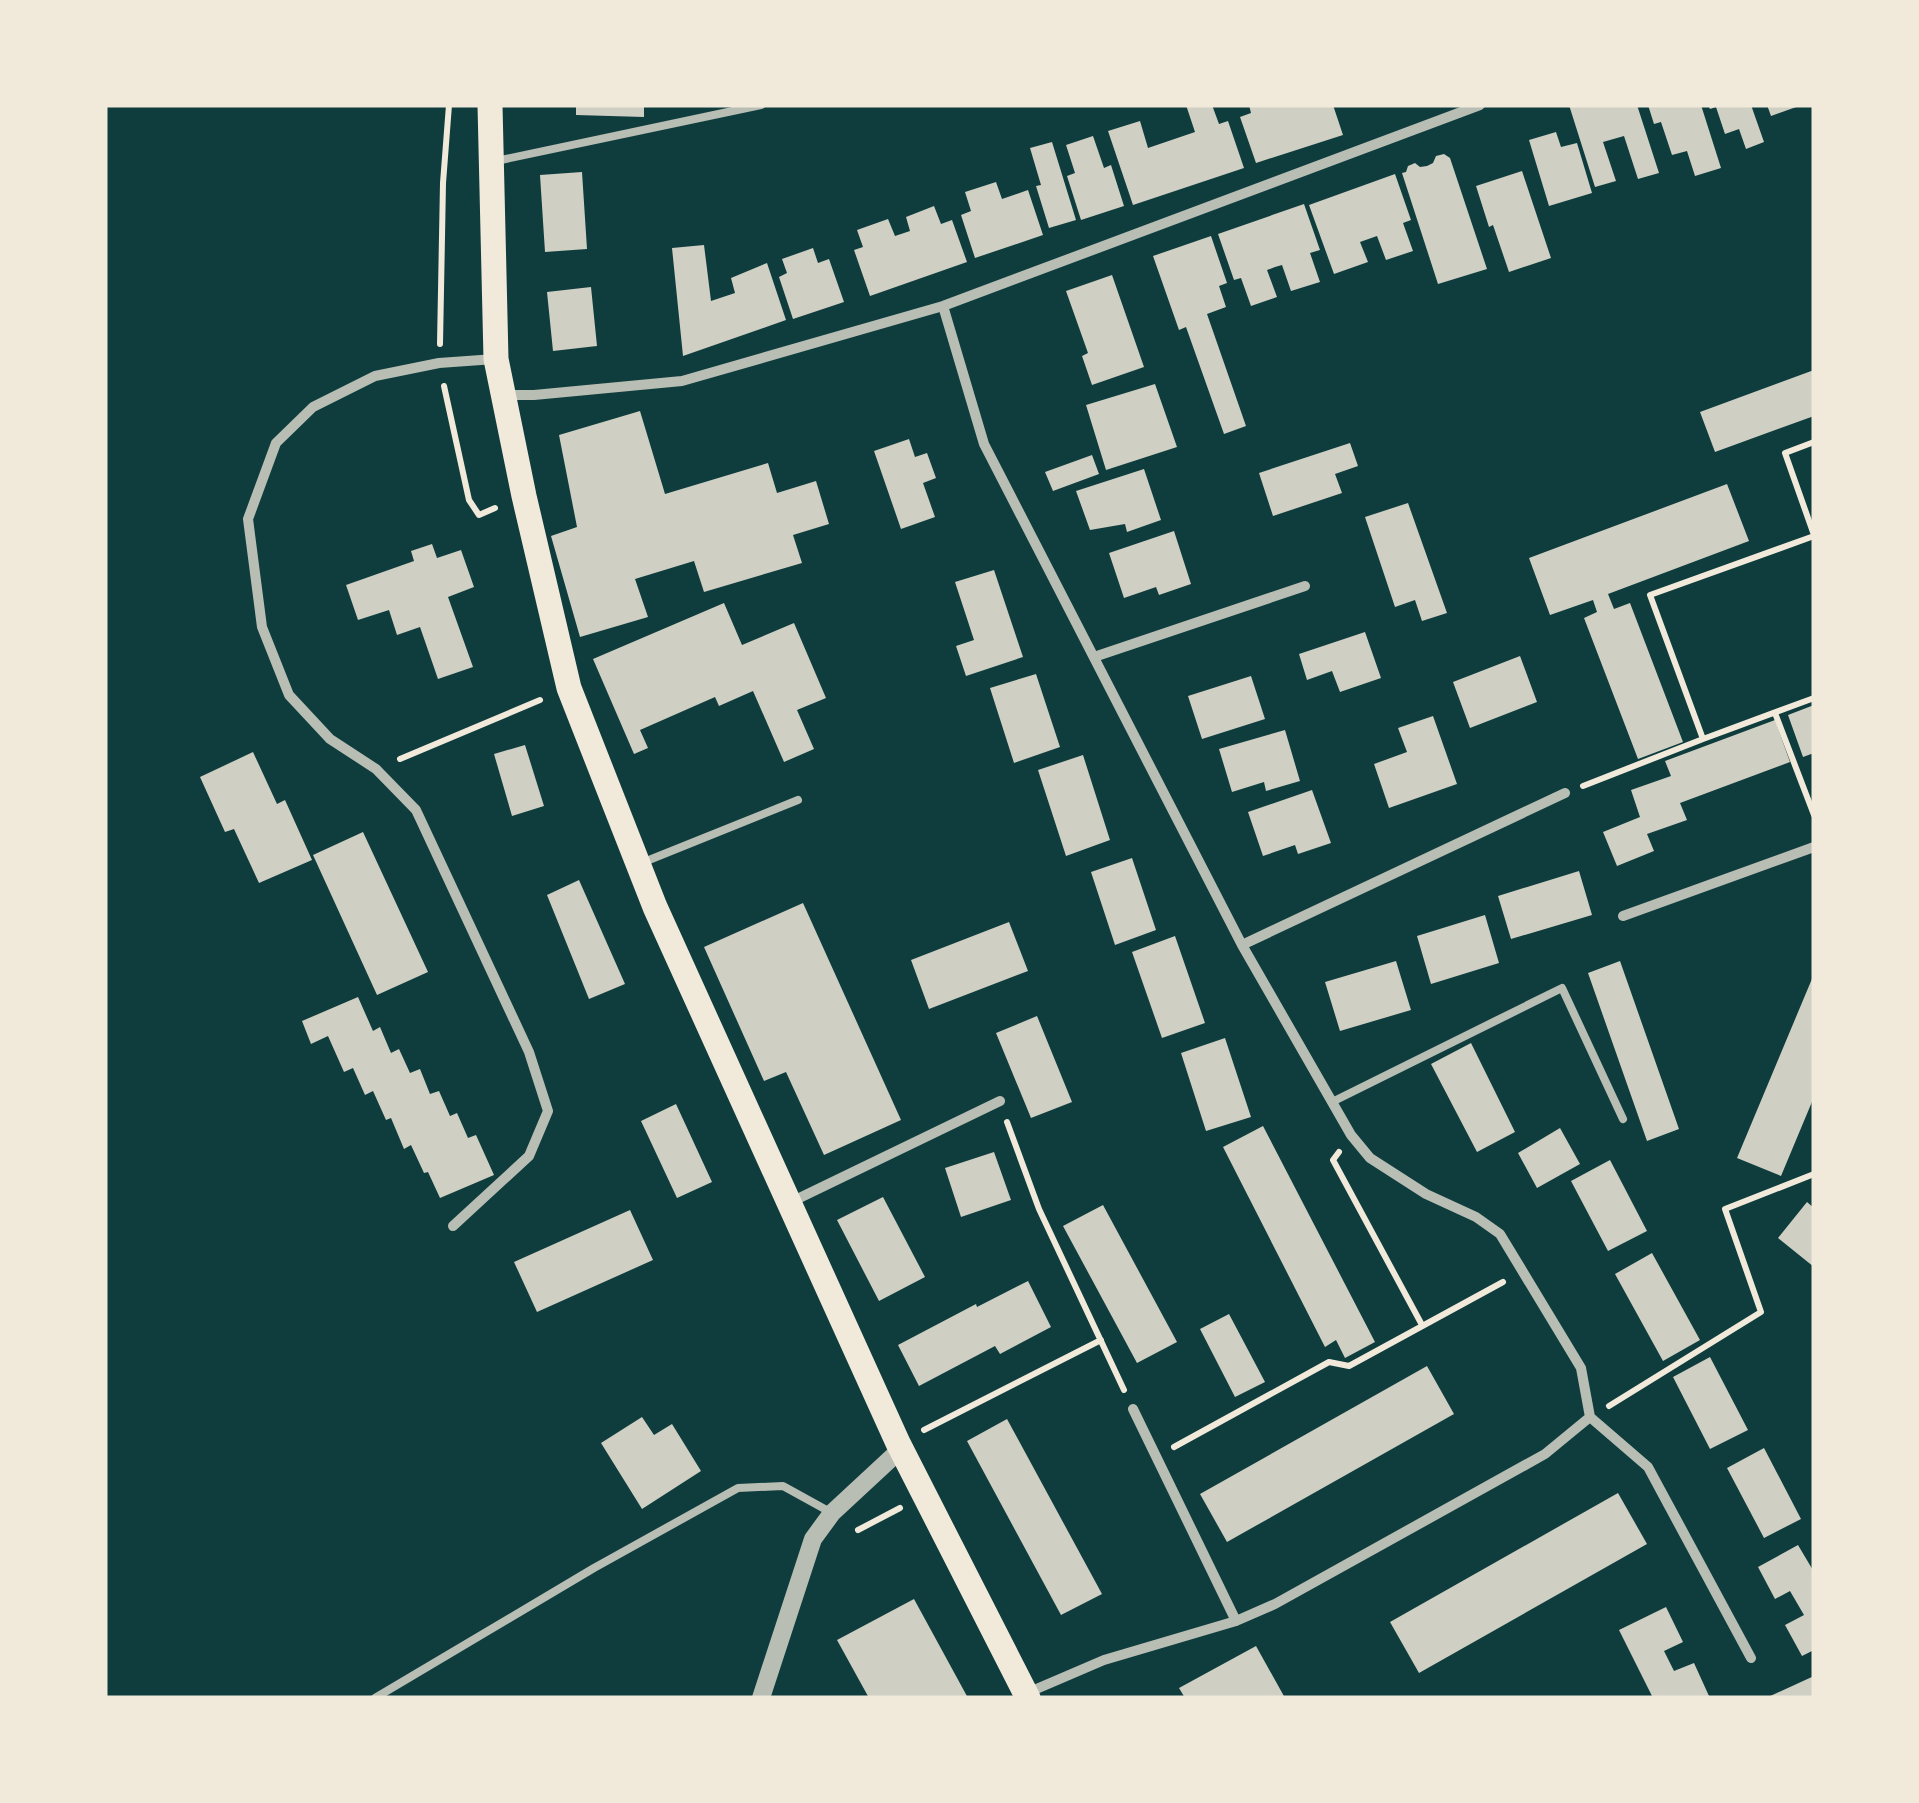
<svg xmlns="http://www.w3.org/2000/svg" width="1919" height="1803" font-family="Raleway,sans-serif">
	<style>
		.building { fill: #cfcfc3 }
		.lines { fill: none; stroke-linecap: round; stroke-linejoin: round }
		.path { stroke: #f1e9da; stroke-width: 6 }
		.service { stroke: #b8beb3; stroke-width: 8 }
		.minor { stroke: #b8beb3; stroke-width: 10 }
		.tertiary { stroke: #b8beb3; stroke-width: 18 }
		.primary { stroke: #f1e9da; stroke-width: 25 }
	</style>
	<rect width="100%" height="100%" fill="#0f3d3e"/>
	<path class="building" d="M 576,105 L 644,105 L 644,117 L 576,115 Z
		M 1186,105 L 1212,105 L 1219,124 L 1228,121 L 1244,168 L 1133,205 L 1108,131 L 1140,121 L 1148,148 L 1195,132 Z
		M 1249,105 L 1333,105 L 1343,135 L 1256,163 L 1240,117 L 1251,113 Z
		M 1569,105 L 1637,105 L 1659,173 L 1638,179 L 1624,136 L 1603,142 L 1616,181 L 1595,187 Z
		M 1648,105 L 1701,105 L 1721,168 L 1695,176 L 1687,151 L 1672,155 L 1661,122 L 1654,124 Z
		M 1708,105 L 1751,105 L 1764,142 L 1746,149 L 1739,129 L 1725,134 L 1716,107 L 1710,109 Z
		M 1767,105 L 1799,105 L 1799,106 L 1771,116 Z
		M 1556,132 L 1561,147 L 1577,143 L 1592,193 L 1549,206 L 1529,140 Z
		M 1093,136 L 1104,168 L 1111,165 L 1124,206 L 1081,220 L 1067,176 L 1075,173 L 1066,145 Z
		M 1052,142 L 1076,220 L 1049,228 L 1036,186 L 1041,185 L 1030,148 Z
		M 1444,154 L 1450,158 L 1487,269 L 1438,284 L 1402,173 L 1406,172 L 1408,166 L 1415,163 L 1420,167 L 1427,166 L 1433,163 L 1436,156 Z
		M 1522,171 L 1551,258 L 1509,272 L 1493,225 L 1489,227 L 1476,186 Z
		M 582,172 L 587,249 L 545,252 L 540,175 Z
		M 1395,174 L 1411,220 L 1403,223 L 1413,251 L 1386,260 L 1377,236 L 1360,242 L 1368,262 L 1334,274 L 1309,205 Z
		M 996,182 L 1002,199 L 1028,190 L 1043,235 L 975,258 L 961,215 L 971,211 L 965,192 Z
		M 1304,204 L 1320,250 L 1310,253 L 1320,282 L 1291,291 L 1282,265 L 1275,267 L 1267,270 L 1277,297 L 1251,306 L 1241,278 L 1234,280 L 1218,234 Z
		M 934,206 L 941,224 L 952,220 L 967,262 L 870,296 L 854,250 L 863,247 L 857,230 L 888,219 L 895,236 L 910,231 L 906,217 Z
		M 1211,236 L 1227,283 L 1219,286 L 1226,307 L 1207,314 L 1246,426 L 1224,434 L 1186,327 L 1179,330 L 1153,256 Z
		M 704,245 L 711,301 L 735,293 L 731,278 L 767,263 L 786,320 L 683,356 L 672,248 Z
		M 813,248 L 818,263 L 829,259 L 844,302 L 793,319 L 779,277 L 787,273 L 782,259 Z
		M 1112,275 L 1144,367 L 1092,385 L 1082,356 L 1088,353 L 1066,291 Z
		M 591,287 L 597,346 L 553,351 L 547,292 Z
		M 1814,370 L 1814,416 L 1715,452 L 1700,412 Z
		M 1155,384 L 1177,447 L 1106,470 L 1086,405 Z
		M 640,411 L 665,494 L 768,463 L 777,493 L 816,481 L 829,524 L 793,535 L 802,563 L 704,592 L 694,561 L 635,579 L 648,617 L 580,637 L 551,536 L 577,527 L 559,435 Z
		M 909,439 L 915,457 L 927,453 L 936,478 L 923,483 L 935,517 L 901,529 L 874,451 Z
		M 1350,443 L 1358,466 L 1335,474 L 1342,493 L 1273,516 L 1259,473 Z
		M 1092,455 L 1099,474 L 1053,491 L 1045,472 Z
		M 1144,469 L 1161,520 L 1127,532 L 1125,524 L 1090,530 L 1076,491 Z
		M 1727,484 L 1749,541 L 1608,594 L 1614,609 L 1630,603 L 1683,742 L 1638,759 L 1584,618 L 1597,612 L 1593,600 L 1550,615 L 1529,558 Z
		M 1408,503 L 1447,613 L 1422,621 L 1415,600 L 1395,607 L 1365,517 Z
		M 1174,531 L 1191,584 L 1159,595 L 1156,587 L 1124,598 L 1109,553 Z
		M 432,544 L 437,558 L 461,550 L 474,587 L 448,597 L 473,667 L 438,679 L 420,627 L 397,635 L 389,610 L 358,620 L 346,585 L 414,561 L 411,551 Z
		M 994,570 L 1023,657 L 966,676 L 956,646 L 974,640 L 955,582 Z
		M 724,603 L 742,645 L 794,623 L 826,698 L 797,710 L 814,749 L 784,762 L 753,691 L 719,706 L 715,697 L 640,730 L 648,748 L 634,754 L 593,659 Z
		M 1365,632 L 1381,678 L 1340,692 L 1332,671 L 1307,680 L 1299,654 Z
		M 1520,656 L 1537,702 L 1470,728 L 1453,682 Z
		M 1036,674 L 1060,747 L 1014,763 L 990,688 Z
		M 1251,676 L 1265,719 L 1202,739 L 1188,696 Z
		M 1814,705 L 1814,753 L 1803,757 L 1788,715 Z
		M 1433,716 L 1457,784 L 1389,808 L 1374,764 L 1407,752 L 1398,728 Z
		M 1775,720 L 1790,762 L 1680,803 L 1687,820 L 1647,834 L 1654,851 L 1617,866 L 1603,832 L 1640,817 L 1631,790 L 1671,776 L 1665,761 Z
		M 1285,730 L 1300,781 L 1266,791 L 1264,782 L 1232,792 L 1219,749 Z
		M 525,745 L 544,806 L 512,816 L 494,754 Z
		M 253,752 L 277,804 L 285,800 L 312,860 L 259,883 L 234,829 L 225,832 L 200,777 Z
		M 1083,755 L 1110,840 L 1066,856 L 1038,770 Z
		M 1312,790 L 1331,843 L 1298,854 L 1295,845 L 1263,856 L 1248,812 Z
		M 363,832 L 428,972 L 377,995 L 313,855 Z
		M 1132,858 L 1156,930 L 1115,945 L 1091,872 Z
		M 1579,871 L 1592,915 L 1511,939 L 1498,896 Z
		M 579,880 L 625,984 L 589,999 L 547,895 Z
		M 803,903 L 901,1120 L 824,1155 L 786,1072 L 764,1081 L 704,947 Z
		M 1485,915 L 1499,963 L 1431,984 L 1417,936 Z
		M 1009,922 L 1028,971 L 929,1009 L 911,960 Z
		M 1175,936 L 1205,1023 L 1162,1038 L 1132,952 Z
		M 1396,961 L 1411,1010 L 1340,1031 L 1325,982 Z
		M 1620,961 L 1679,1129 L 1647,1141 L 1588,973 Z
		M 1814,974 L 1814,1097 L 1781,1176 L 1737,1158 Z
		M 358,997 L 373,1031 L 380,1027 L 391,1053 L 399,1049 L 410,1073 L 420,1069 L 430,1094 L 439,1091 L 450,1116 L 457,1113 L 468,1138 L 476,1135 L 494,1175 L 440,1198 L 428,1172 L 424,1173 L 411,1145 L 404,1149 L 391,1118 L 386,1120 L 373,1091 L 365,1095 L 353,1068 L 344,1072 L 328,1036 L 311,1044 L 302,1021 Z
		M 1037,1016 L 1072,1102 L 1031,1118 L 996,1033 Z
		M 1225,1038 L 1251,1117 L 1206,1131 L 1181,1053 Z
		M 1471,1043 L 1515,1132 L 1477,1152 L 1431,1064 Z
		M 676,1104 L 712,1182 L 677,1198 L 641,1121 Z
		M 1263,1126 L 1375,1342 L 1345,1358 L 1336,1340 L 1325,1347 L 1223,1147 Z
		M 1560,1128 L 1580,1164 L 1537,1188 L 1518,1153 Z
		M 994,1152 L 1011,1200 L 961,1217 L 945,1168 Z
		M 1610,1160 L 1647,1231 L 1608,1251 L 1571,1181 Z
		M 883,1197 L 925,1277 L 879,1301 L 837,1220 Z
		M 1807,1202 L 1814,1208 L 1814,1267 L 1778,1238 Z
		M 1103,1205 L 1177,1342 L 1137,1363 L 1063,1226 Z
		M 630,1210 L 653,1260 L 537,1312 L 514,1262 Z
		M 1652,1253 L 1700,1340 L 1663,1361 L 1615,1274 Z
		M 1028,1281 L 1051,1327 L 1000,1354 L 995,1346 L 919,1386 L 898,1345 L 976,1304 L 977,1307 Z
		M 1229,1314 L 1265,1382 L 1235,1397 L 1200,1329 Z
		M 1710,1357 L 1748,1430 L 1710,1449 L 1673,1377 Z
		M 1427,1366 L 1454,1414 L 1227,1542 L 1200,1494 Z
		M 642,1417 L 654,1435 L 672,1424 L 701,1471 L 642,1509 L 601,1443 Z
		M 1007,1419 L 1102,1594 L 1061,1615 L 967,1441 Z
		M 1764,1448 L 1801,1519 L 1764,1538 L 1727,1468 Z
		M 1618,1493 L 1647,1544 L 1419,1673 L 1390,1622 Z
		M 1798,1545 L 1814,1572 L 1814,1650 L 1802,1656 L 1785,1625 L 1804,1615 L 1790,1591 L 1775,1599 L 1758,1567 Z
		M 914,1599 L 968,1698 L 869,1698 L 837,1640 Z
		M 1666,1607 L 1683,1642 L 1664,1651 L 1674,1671 L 1694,1663 L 1709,1696 L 1704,1698 L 1653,1698 L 1619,1630 Z
		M 1256,1646 L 1285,1698 L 1185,1698 L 1179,1688 Z
		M 1814,1676 L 1814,1698 L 1766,1698 Z"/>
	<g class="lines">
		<path class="path" d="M 440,344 L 443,183 L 449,105
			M 444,386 L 469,500 L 479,515 L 495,508
			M 1814,535 L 1785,453 L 1814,442
			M 1814,536 L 1650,595 L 1703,739 L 1814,698
			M 1775,713 L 1814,815
			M 400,759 L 540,700
			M 1583,786 L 1703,739
			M 1007,1122 L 1039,1209 L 1124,1390
			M 1339,1152 L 1333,1160 L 1422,1325
			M 1609,1406 L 1761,1312 L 1725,1209 L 1814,1174
			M 924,1430 L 1101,1340
			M 1174,1447 L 1329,1362 L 1349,1366 L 1503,1282
			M 858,1530 L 900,1508"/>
		<path class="service" d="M 496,161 L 761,105
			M 644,862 L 798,800
			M 1332,1102 L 1562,988 L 1623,1119
			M 375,1698 L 594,1568 L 738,1488 L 783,1486 L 832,1513"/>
		<path class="minor" d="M 943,306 L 984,444 L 1242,945 L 1351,1135 L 1370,1158 L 1426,1194 L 1476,1217 L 1500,1234 L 1581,1368 L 1590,1417 L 1648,1467 L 1751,1658
			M 503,395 L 534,395 L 682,381 L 943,306 L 1480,105
			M 1094,657 L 1305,586
			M 1623,916 L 1814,847
			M 1242,945 L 1565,793
			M 789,1203 L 1000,1101
			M 453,1226 L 529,1156 L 548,1111 L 529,1052 L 416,810 L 376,769 L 330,739 L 289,695 L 262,627 L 248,519 L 276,443 L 313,407 L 375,376 L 439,363 L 495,359
			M 1133,1409 L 1236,1621
			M 1027,1693 L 1104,1660 L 1236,1621 L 1275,1604 L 1545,1454 L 1590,1417"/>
		<path class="tertiary" d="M 761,1698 L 813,1539 L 832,1513 L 901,1449"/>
		<path class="primary" d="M 490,105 L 496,359 L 524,496 L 569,688 L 655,907 L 898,1443 L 1028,1698"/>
	</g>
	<rect width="1919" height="1803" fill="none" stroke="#f1e9da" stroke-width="215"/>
</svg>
